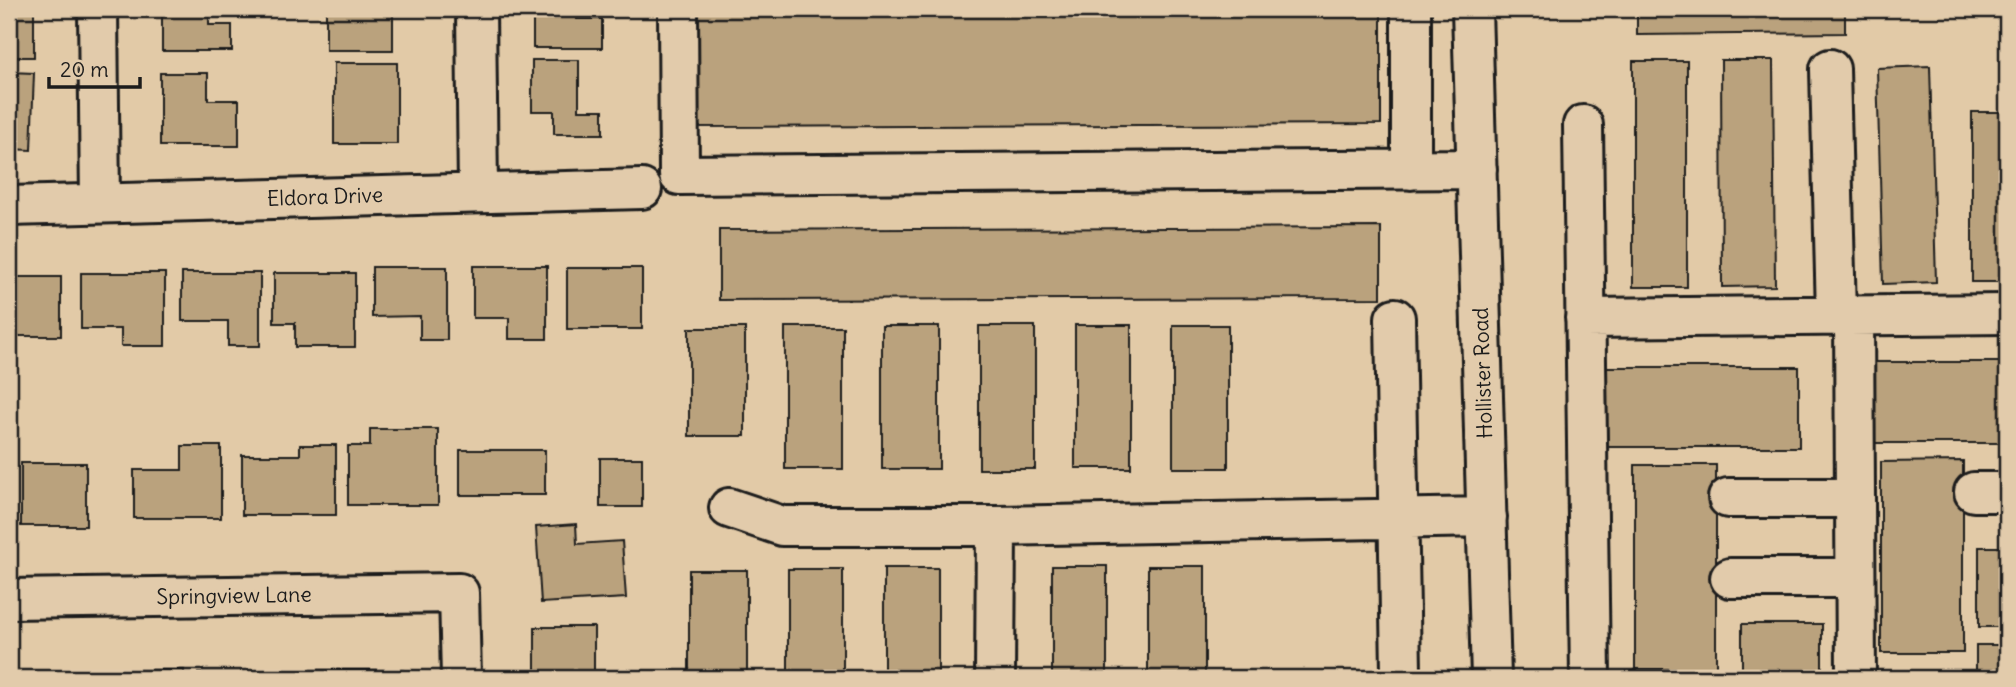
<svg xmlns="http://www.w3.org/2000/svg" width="2016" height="687" font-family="Delius,sans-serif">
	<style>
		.building { fill: #baa27d; stroke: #1c1c1c; stroke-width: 2 }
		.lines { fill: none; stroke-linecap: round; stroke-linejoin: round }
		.minor-casing { stroke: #1c1c1c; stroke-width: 44 }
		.minor { stroke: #e2cbab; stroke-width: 38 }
		.labels { text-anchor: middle; stroke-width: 6; stroke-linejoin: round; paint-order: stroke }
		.street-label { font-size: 21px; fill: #1c1c1c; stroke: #e2cbab }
	</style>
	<rect width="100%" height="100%" fill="#e2caa7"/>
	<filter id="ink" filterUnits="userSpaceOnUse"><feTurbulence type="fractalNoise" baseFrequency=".0143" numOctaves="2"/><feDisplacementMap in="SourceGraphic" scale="14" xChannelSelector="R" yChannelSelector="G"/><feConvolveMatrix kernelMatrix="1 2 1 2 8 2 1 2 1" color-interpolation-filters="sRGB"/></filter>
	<g filter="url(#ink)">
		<path class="building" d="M 9,9 L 34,9 L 34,57 L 9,57 Z
			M 162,9 L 209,9 L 209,25 L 232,25 L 232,51 L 162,51 Z
			M 326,9 L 393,9 L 393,50 L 326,50 Z
			M 533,9 L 577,9 L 577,19 L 602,19 L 602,48 L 533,48 Z
			M 688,9 L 1381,9 L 1381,124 L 688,127 Z
			M 1637,9 L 1845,9 L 1845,33 L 1637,35 Z
			M 532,60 L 579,60 L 579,110 L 603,110 L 603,134 L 554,134 L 554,111 L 532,111 Z
			M 1721,60 L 1773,60 L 1775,286 L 1722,287 Z
			M 1633,61 L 1687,61 L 1687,287 L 1633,287 Z
			M 334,63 L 397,63 L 397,144 L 334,144 Z
			M 1930,66 L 1936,282 L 1883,284 L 1877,68 Z
			M 9,72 L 34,73 L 31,150 L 9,149 Z
			M 160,73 L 208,73 L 208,100 L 239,100 L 239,146 L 160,146 Z
			M 1972,112 L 2007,112 L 2007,282 L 1972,282 Z
			M 1381,227 L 1381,298 L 719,300 L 719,230 Z
			M 473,266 L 547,266 L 547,339 L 509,339 L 509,318 L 473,318 Z
			M 372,267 L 447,267 L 447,340 L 420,340 L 420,316 L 372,317 Z
			M 567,268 L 642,268 L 642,329 L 567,329 Z
			M 81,273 L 165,273 L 165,346 L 121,346 L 121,329 L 81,329 Z
			M 182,273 L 260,273 L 260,346 L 228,346 L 228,321 L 182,321 Z
			M 274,273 L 355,273 L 355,347 L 295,347 L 295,323 L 274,323 Z
			M 9,277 L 61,277 L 61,336 L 9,336 Z
			M 1075,325 L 1131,325 L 1131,468 L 1075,468 Z
			M 1173,325 L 1228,325 L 1228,468 L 1173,468 Z
			M 882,326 L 939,326 L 939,469 L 882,469 Z
			M 979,326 L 1035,326 L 1035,469 L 979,469 Z
			M 785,327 L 843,327 L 843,469 L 785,469 Z
			M 689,328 L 745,328 L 745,436 L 689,436 Z
			M 1875,362 L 2007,362 L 2007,443 L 1875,443 Z
			M 1606,367 L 1799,367 L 1799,447 L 1606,447 Z
			M 370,429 L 438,429 L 438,505 L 348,505 L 348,446 L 370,446 Z
			M 300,445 L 336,445 L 336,515 L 242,515 L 242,455 L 300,455 Z
			M 182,446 L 221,446 L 221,518 L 134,518 L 134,470 L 182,470 Z
			M 460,450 L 545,450 L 545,495 L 460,495 Z
			M 600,458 L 642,458 L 642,507 L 600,507 Z
			M 1963,461 L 1963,653 L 1881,653 L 1881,462 Z
			M 21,463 L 86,463 L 86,526 L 21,526 Z
			M 1635,465 L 1716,465 L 1716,669 L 1635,669 Z
			M 576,524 L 577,544 L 622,541 L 626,598 L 541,603 L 536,527 Z
			M 1979,547 L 2007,547 L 2007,627 L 1979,627 Z
			M 1052,566 L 1107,566 L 1107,674 L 1052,674 Z
			M 1148,566 L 1205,566 L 1205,674 L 1148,674 Z
			M 884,568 L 938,568 L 938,676 L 884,676 Z
			M 788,569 L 843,569 L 843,676 L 788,676 Z
			M 689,570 L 747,570 L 747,678 L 689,678 Z
			M 1742,624 L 1822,624 L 1822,678 L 1742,678 Z
			M 535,627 L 594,627 L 594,678 L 535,678 Z
			M 1976,645 L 2007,645 L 2007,678 L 1976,678 Z
			M 97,670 L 184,670 L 184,678 L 97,678 Z
			M 305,670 L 403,670 L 403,678 L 305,678 Z
			M 9,673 L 73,673 L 73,678 L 9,678 Z
			M 198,673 L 292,673 L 292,678 L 198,678 Z"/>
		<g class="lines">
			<defs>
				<path id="minor" d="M 98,9 L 100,203
					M 476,9 L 478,192
					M 678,9 L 679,175 L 1477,169
					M 1472,9 L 1491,678
					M 1830,69 L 1836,316
					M 1583,125 L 1590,678
					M 1411,170 L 1411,9
					M 9,206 L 642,189
					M 1854,315 L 1856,678
					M 1395,318 L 1401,671
					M 1585,318 L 2007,314
					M 1974,492 L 2007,492
					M 1728,498 L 1855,498
					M 729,508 L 782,526 L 996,526 L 1487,517
					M 1730,578 L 1855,578
					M 9,599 L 459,593 L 461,678
					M 995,678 L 996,526"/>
			</defs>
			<use href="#minor" class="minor-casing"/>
			<use href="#minor" class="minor"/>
		</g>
	</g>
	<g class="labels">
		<g class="street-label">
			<text transform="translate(325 197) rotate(-2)" y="7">Eldora Drive</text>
			<text transform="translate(1483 373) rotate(-92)" y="7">Hollister Road</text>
			<text transform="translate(234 596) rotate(-1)" y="7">Springview Lane</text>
		</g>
	</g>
	<rect width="2016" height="687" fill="none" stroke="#e2cbab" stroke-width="35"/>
	<rect x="18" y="18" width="1981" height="652" fill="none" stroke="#1c1c1c" stroke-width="2.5" filter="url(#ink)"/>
	<path d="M49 77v10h91v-10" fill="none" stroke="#1c1c1c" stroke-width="3.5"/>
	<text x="60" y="77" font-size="21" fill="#1c1c1c" stroke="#e2cbab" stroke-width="5" paint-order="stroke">20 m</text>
</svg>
